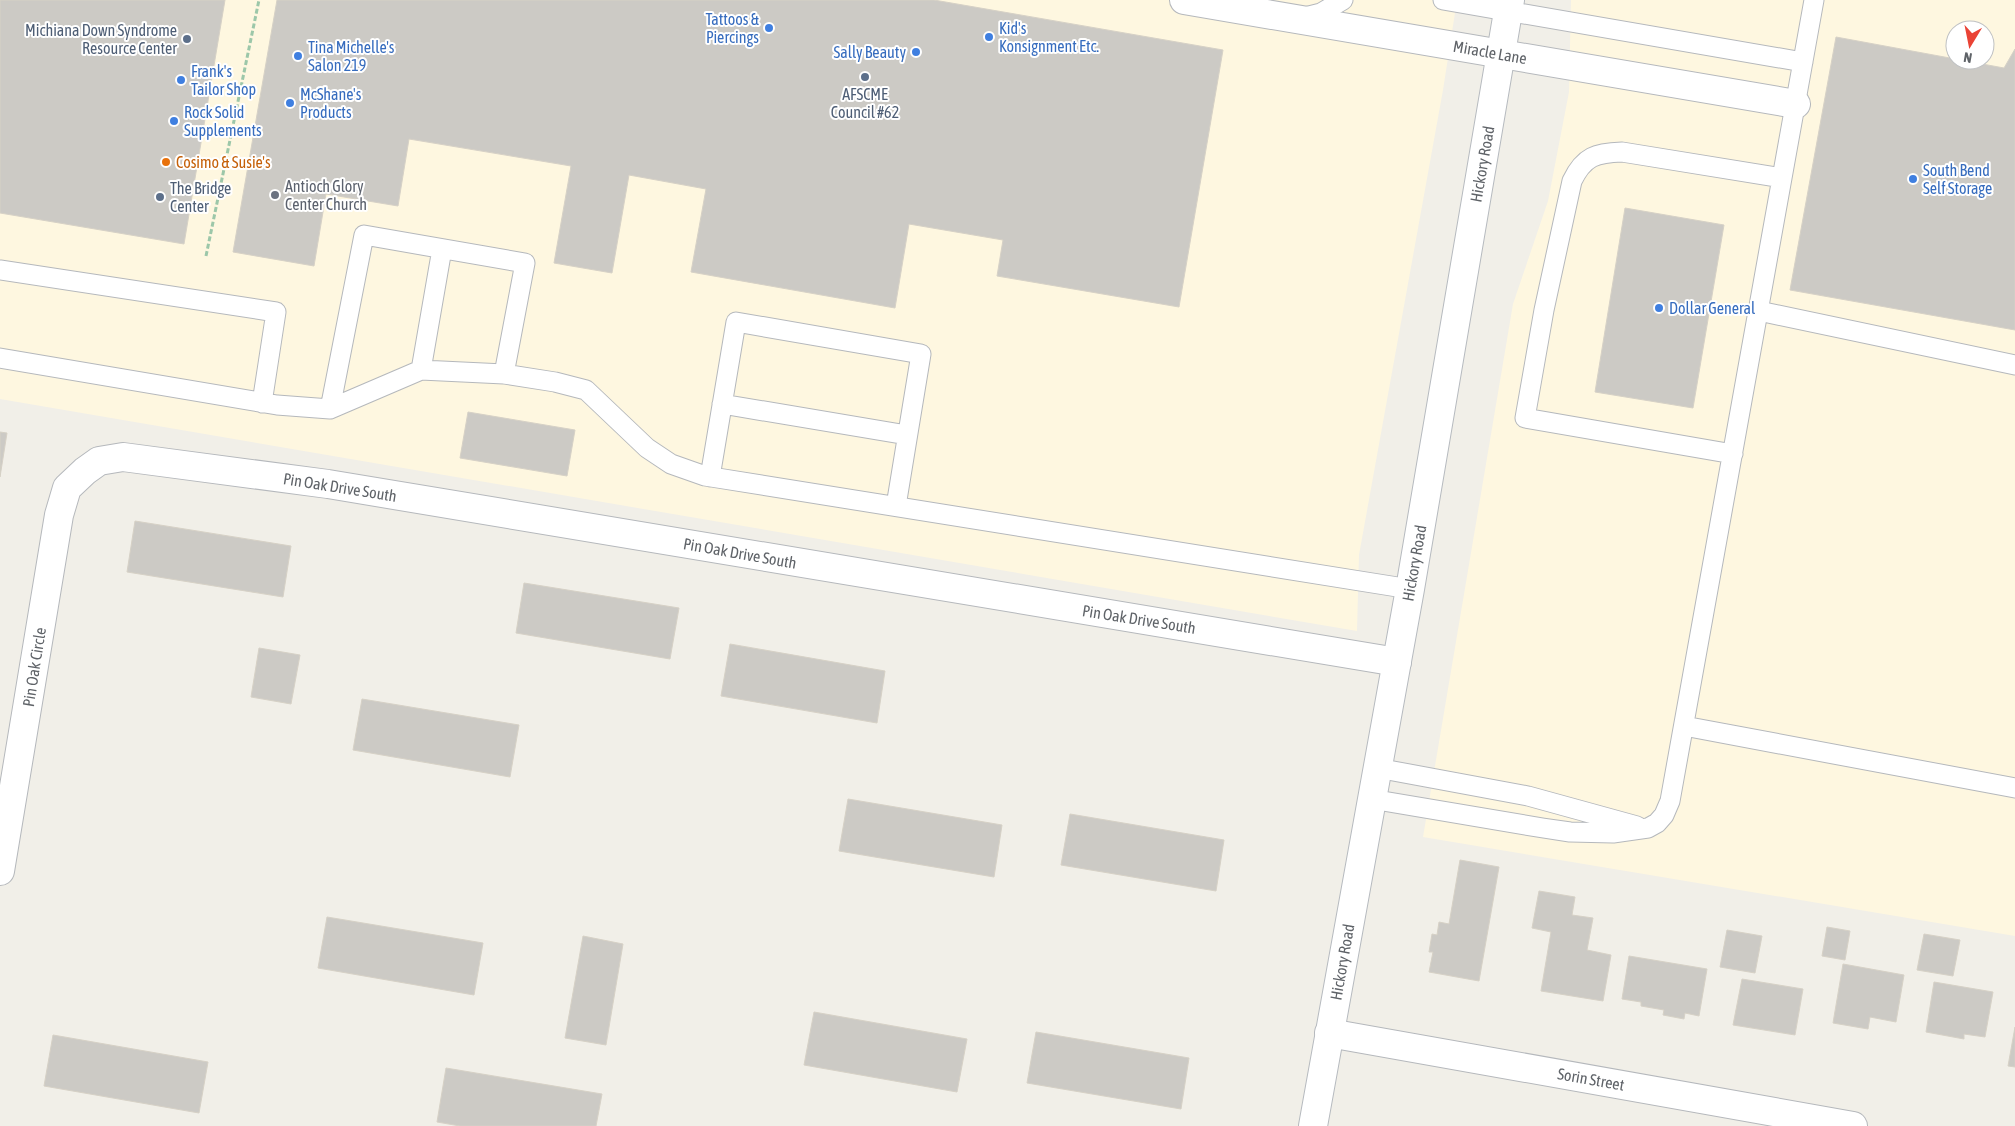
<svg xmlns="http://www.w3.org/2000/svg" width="2015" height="1126" font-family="'Asap Condensed',sans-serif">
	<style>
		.commercial { fill: #fef7e0; fill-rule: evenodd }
		.building { fill: #cccac5; stroke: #d6d1c6 }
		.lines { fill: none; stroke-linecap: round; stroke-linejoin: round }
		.lane-casing { stroke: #b5b8bc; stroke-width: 21 }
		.street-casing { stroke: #b5b8bc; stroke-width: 30 }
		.secondary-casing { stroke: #b6babf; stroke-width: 30 }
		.path { stroke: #9cc7a9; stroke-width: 3; stroke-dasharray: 5 2.5; stroke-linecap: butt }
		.lane { stroke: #fff; stroke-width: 19 }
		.street { stroke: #fff; stroke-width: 28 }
		.secondary { stroke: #fff; stroke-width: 28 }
		.shop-dot { fill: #3f7fe0; stroke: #fff; stroke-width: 2 }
		.service-dot { fill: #5c6f8a; stroke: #fff; stroke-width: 2 }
		.food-dot { fill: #e8710a; stroke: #fff; stroke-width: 2 }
		.worship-dot { fill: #6b7280; stroke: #fff; stroke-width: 2 }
		.labels { text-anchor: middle; stroke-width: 4; stroke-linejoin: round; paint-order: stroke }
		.shop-label { font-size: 16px; fill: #366cbe; stroke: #fff; text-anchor: start }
		.service-label { font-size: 16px; fill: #4e5e75; stroke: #fff; text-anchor: end }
		.street-label { font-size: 16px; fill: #5f6368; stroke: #fff }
		.food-label { font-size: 16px; fill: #c56008; stroke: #fff; text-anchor: start }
		.worship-label { font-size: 16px; fill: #5b616d; stroke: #fff; text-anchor: start }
	</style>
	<rect width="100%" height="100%" fill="#f1efe8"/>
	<path class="commercial" d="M 0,0 L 1457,0 L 1443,90 L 1359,555 L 1357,631 L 0,399 Z
		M 1571,0 L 2015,0 L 2015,936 L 1423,837 L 1513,304 L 1548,201 L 1569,92 ZM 1955,30 L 1985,30 L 1985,60 L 1955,60 Z"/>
	<path class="building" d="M 0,0 L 225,0 L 184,244 L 0,213 Z
		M 277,0 L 934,0 L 1223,50 L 1179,307 L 997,276 L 1003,240 L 909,224 L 895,308 L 691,272 L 706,189 L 629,175 L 612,273 L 554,263 L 571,166 L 409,139 L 398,206 L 326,194 L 314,266 L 233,252 Z
		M 1836,37 L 2004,68 L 2015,49 L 2015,330 L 1790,290 Z
		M 1625,208 L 1724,225 L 1693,408 L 1595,392 Z
		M 468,412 L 575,430 L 567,476 L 460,458 Z
		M 0,432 L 7,433 L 0,477 Z
		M 135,521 L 291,546 L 283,597 L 127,572 Z
		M 524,583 L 679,608 L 670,659 L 516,633 Z
		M 730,644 L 885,671 L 877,723 L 721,696 Z
		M 259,648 L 300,655 L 291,704 L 251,697 Z
		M 362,699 L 519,725 L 510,777 L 353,750 Z
		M 848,799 L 1002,825 L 994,877 L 839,851 Z
		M 1070,814 L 1224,840 L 1216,891 L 1061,865 Z
		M 1460,860 L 1499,867 L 1479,981 L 1429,972 L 1433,952 L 1429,952 L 1432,934 L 1437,935 L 1439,922 L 1449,924 Z
		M 1539,891 L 1575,897 L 1572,915 L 1593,918 L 1587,950 L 1611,955 L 1603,1001 L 1541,991 L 1551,932 L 1532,928 Z
		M 327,917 L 483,943 L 474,995 L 318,968 Z
		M 1827,927 L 1850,931 L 1845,960 L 1822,956 Z
		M 1727,930 L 1762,936 L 1755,973 L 1720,967 Z
		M 1924,934 L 1960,940 L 1953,976 L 1917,970 Z
		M 583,936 L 623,944 L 606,1045 L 565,1038 Z
		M 1629,956 L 1707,969 L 1699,1016 L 1685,1013 L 1684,1019 L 1663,1015 L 1664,1010 L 1641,1006 L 1641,1002 L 1622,999 Z
		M 1843,964 L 1904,975 L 1896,1022 L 1870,1017 L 1868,1029 L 1833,1023 Z
		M 1742,979 L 1803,989 L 1795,1035 L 1733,1025 Z
		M 1934,982 L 1993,992 L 1985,1037 L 1964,1034 L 1964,1039 L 1926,1032 Z
		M 814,1012 L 967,1039 L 957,1092 L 804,1065 Z
		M 2015,1027 L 2015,1067 L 2008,1066 Z
		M 1036,1032 L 1189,1058 L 1181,1109 L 1027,1083 Z
		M 53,1035 L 208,1062 L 199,1113 L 44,1086 Z
		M 446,1068 L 602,1094 L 596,1126 L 460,1126 L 437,1122 Z"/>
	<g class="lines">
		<defs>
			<path id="lane" d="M 1443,0 L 1803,62
				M 1301,18 L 1321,13 L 1343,0
				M 0,270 L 276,312 L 262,403
				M 1759,311 L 2015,365
				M 0,358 L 277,405 L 330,409 L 421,370 L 504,374 L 555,382 L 586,390 L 647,448 L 671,464 L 705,476 L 1410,589
				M 421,370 L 442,249
				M 722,404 L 907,435
				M 330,409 L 364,235 L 525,263 L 504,374
				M 1733,454 L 1525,418 L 1544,310 L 1572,181 C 1584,156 1596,153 1622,152 L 1782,178
				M 710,477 L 736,322 L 921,354 L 896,506
				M 1684,726 L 2015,788
				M 1377,768 L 1528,796 L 1637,826
				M 1371,799 L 1543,828 L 1570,832 L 1613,833 L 1648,828 L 1657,823 L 1664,815 L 1670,801 L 1814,0"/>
			<path id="street" d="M 1184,0 L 1796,104
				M 0,871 L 59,515 L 67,488 L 85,471 L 99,461 L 123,457 L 328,484 L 1397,662
				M 1329,1033 L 1853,1126"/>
			<path id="secondary" d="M 1313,1126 L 1410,589 L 1510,0"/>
		</defs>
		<use href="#lane" class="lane-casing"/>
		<use href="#street" class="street-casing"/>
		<use href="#secondary" class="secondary-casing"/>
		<path class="path" d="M 206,256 L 259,0"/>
		<use href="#lane" class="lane"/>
		<use href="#street" class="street"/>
		<use href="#secondary" class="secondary"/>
	</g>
	<g class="shop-dot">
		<circle cx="769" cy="28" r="5"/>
		<circle cx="989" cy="37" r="5"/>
		<circle cx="916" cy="52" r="5"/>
		<circle cx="298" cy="56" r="5"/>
		<circle cx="181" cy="80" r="5"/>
		<circle cx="290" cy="103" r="5"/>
		<circle cx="174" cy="121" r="5"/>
		<circle cx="1913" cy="179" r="5"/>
		<circle cx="1659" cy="308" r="5"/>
	</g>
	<g class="service-dot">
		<circle cx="187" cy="39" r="5"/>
		<circle cx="865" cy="77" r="5"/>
		<circle cx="160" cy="197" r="5"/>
	</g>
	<circle class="food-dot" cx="166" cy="162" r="5"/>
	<circle class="worship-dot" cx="275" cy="195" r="5"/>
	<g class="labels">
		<g class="shop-label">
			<text x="759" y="25" text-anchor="end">Tattoos &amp;<tspan x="759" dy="18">Piercings</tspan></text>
			<text x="999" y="34">Kid's<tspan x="999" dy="18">Konsignment Etc.</tspan></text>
			<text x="308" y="53">Tina Michelle's<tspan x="308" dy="18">Salon 219</tspan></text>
			<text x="906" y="58" text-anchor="end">Sally Beauty</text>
			<text x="191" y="77">Frank's<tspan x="191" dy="18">Tailor Shop</tspan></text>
			<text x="300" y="100">McShane's<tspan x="300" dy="18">Products</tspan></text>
			<text x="184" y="118">Rock Solid<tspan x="184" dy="18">Supplements</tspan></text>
			<text x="1923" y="176">South Bend<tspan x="1923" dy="18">Self Storage</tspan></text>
			<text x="1669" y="314">Dollar General</text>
		</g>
		<g class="service-label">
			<text x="177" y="36">Michiana Down Syndrome<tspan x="177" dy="18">Resource Center</tspan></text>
			<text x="865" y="100" text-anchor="middle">AFSCME<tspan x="865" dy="18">Council #62</tspan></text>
			<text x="170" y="194" text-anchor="start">The Bridge<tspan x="170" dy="18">Center</tspan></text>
		</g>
		<g class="street-label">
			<text transform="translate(1490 52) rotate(10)" y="6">Miracle Lane</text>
			<text transform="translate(1482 164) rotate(-80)" y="6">Hickory Road</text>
			<text transform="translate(340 487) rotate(9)" y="6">Pin Oak Drive South</text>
			<text transform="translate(740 553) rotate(10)" y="6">Pin Oak Drive South</text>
			<text transform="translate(1414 563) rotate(-80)" y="6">Hickory Road</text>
			<text transform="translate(1139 619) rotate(9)" y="6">Pin Oak Drive South</text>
			<text transform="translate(34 667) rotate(-81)" y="6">Pin Oak Circle</text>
			<text transform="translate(1342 962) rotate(-80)" y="6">Hickory Road</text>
			<text transform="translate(1591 1079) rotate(10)" y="6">Sorin Street</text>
		</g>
		<g class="food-label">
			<text x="176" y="168">Cosimo &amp; Susie's</text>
		</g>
		<g class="worship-label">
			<text x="285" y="192">Antioch Glory<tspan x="285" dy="18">Center Church</tspan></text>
		</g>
	</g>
	<g transform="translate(1970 45) rotate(190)"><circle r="24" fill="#ffffff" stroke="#bfc1c3"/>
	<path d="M0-4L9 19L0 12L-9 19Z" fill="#ea4335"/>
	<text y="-8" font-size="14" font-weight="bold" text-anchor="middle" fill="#5f6368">N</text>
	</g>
</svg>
